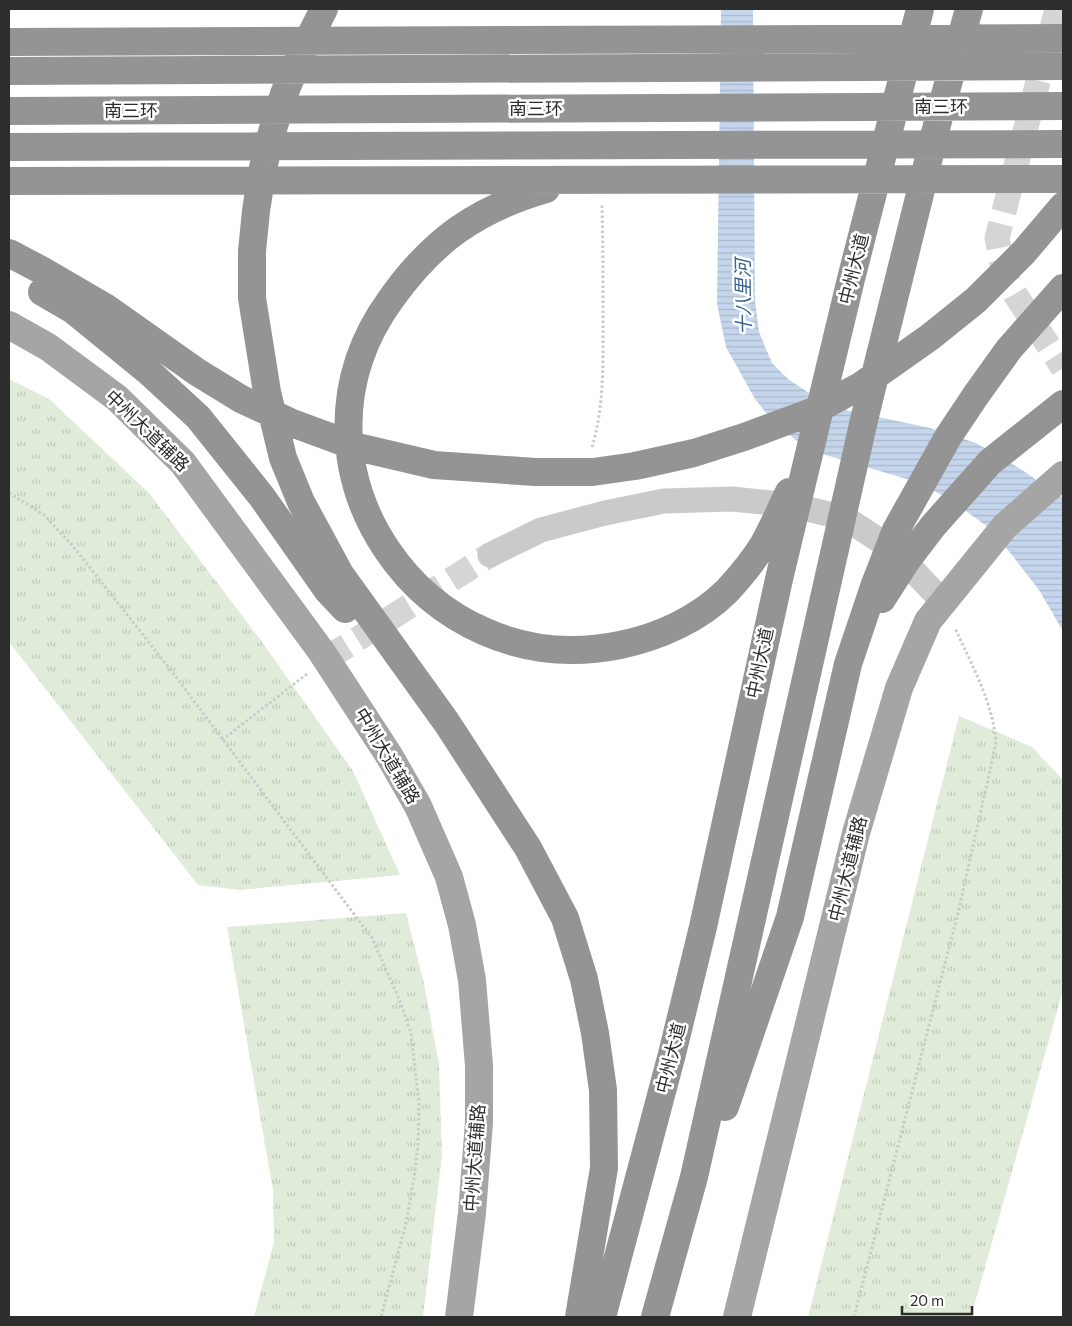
<svg xmlns="http://www.w3.org/2000/svg" width="1072" height="1326" font-family="Commissioner,'Noto Sans SC',sans-serif">
	<style>
		.grass { fill: url(#grass-tufts) }
		.water { fill: url(#water-rules) }
		.lines { fill: none; stroke-linecap: round; stroke-linejoin: round }
		.street-tunnel { stroke: #d5d5d5; stroke-width: 25; stroke-dasharray: 25 12; stroke-linecap: butt }
		.path { stroke: #cacaca; stroke-width: 3; stroke-dasharray: 2.5 2.5; stroke-linecap: butt }
		.street { stroke: #cacaca; stroke-width: 25 }
		.primary { stroke: #a5a5a5; stroke-width: 28 }
		.highway { stroke: #949494; stroke-width: 28 }
		.labels { text-anchor: middle; stroke-width: 5; stroke-linejoin: round; paint-order: stroke }
		.street-label { font-size: 18px; fill: #2d2d2d; stroke: #fff }
		.water-label { font-size: 19px; font-style: italic; fill: #3a6190; stroke: #fff }
	</style>
	<defs>
		<pattern id="grass-tufts" width="24" height="20" patternUnits="userSpaceOnUse" patternTransform="scale(1.25)"><rect width="24" height="20" fill="#e0ebda"/><path d="M3 7l-1-3M5 7V3M7 7l1-3M15 17l-1-3M17 17v-4M19 17l1-3" fill="none" stroke="#c0cabb"/></pattern>
		<pattern id="water-rules" width="6" height="5" patternUnits="userSpaceOnUse" patternTransform="scale(1.25)"><rect width="6" height="5" fill="#c5d6ec"/><path d="M0 2.5h6" fill="none" stroke="#aab8cb"/></pattern>
	</defs>
	<rect width="100%" height="100%" fill="#fff"/>
	<path class="grass" d="M 9,379 L 49,399 L 149,493 L 262,642 L 353,771 L 400,875 L 239,890 L 198,885 L 9,642 Z
		M 959,716 L 1032,747 L 1063,780 L 1063,990 L 971,1317 L 808,1317 Z
		M 406,913 L 424,984 L 439,1064 L 442,1155 L 423,1317 L 254,1317 L 274,1242 L 273,1190 L 227,927 Z"/>
	<path class="water" d="M 721,9 L 753,9 L 755,300 L 759,332 L 772,363 L 788,379 L 809,393 L 841,409 L 930,428 L 976,443 L 1019,468 L 1063,498 L 1063,631 L 1039,590 L 1012,555 L 988,527 L 952,501 L 920,483 L 809,450 L 776,425 L 755,399 L 726,347 L 717,304 Z"/>
	<g class="lines">
		<path class="street-tunnel" d="M 1057,9 L 997,238 L 1004,273 L 1015,294 L 1063,368
			M 326,659 L 490,555"/>
		<path class="path" d="M 592,447 C 604,408 603,365 603,324 C 603,284 603,244 602,204
			M 9,493 L 44,515 L 72,545 L 170,669 L 372,938 L 399,999 L 411,1033 L 419,1105 L 418,1145 L 414,1178 L 406,1223 L 381,1317
			M 222,740 L 307,674
			M 854,1317 L 958,913 L 996,743 C 993,702 972,666 955,628"/>
		<path class="street" d="M 490,555 L 541,530 L 605,513 L 664,501 L 732,499 L 791,505 L 845,518 L 894,550 L 943,602"/>
		<path class="primary" d="M 9,325 L 48,347 L 117,398 L 183,463 L 321,651 L 390,757 L 418,806 L 449,877 L 462,925 L 472,980 L 479,1066 L 479,1122 L 472,1213 L 459,1317
			M 737,1317 L 856,833 L 899,688 L 928,621 L 1005,526 L 1063,475"/>
		<path class="highway" d="M 324,9 L 300,56 L 284,94 L 272,132 L 262,172 L 256,211 L 252,251 L 252,298 L 267,392 L 283,458 L 301,502 L 340,574 L 447,723 L 528,848 L 565,918 L 584,979 L 595,1033 L 603,1090 L 604,1168 L 579,1317
			M 9,42 L 1063,38
			M 9,71 L 1063,66
			M 9,111 L 1063,106
			M 9,147 L 1063,144
			M 9,181 L 1063,179
			M 546,189 C 477,209 433,240 391,299 C 271,464 423,686 620,645 C 659,637 699,619 727,591 C 738,579 755,558 763,545 C 773,528 780,510 789,492
			M 9,253 L 45,272 L 105,307 L 197,372 L 241,399 L 292,423 L 357,447 L 434,465 L 535,472 L 593,472 L 635,466 L 694,453 L 744,437 L 814,411 L 862,385 L 930,337 L 976,300 L 1024,252 L 1063,206
			M 42,292 L 73,310 L 149,372 L 198,417 L 262,497 L 328,591 L 345,609
			M 882,599 L 907,560 L 933,526 L 990,462 L 1063,404
			M 725,1107 L 790,917 L 848,664 L 875,584 L 896,530 L 948,437 L 976,395 L 1009,349 L 1063,288
			M 602,1317 L 672,1054 L 703,927 L 779,579 L 851,279 L 920,9
			M 655,1317 L 694,1177 L 864,420 L 941,109 L 969,9"/>
	</g>
	<g class="labels">
		<g class="street-label">
			<text x="941" y="113">南三环</text>
			<text x="536" y="115">南三环</text>
			<text x="131" y="117">南三环</text>
			<text transform="translate(854 269) rotate(-76)" y="6">中州大道</text>
			<text transform="translate(147 431) rotate(44)" y="6">中州大道辅路</text>
			<text transform="translate(760 663) rotate(-78)" y="6">中州大道</text>
			<text transform="translate(387 756) rotate(59)" y="6">中州大道辅路</text>
			<text transform="translate(848 869) rotate(-76)" y="6">中州大道辅路</text>
			<text transform="translate(671 1058) rotate(-76)" y="6">中州大道</text>
			<text transform="translate(475 1158) rotate(-86)" y="6">中州大道辅路</text>
		</g>
		<g class="water-label">
			<text transform="translate(743 297) rotate(-91)" y="7">十八里河</text>
		</g>
	</g>
	<rect width="1072" height="1326" fill="none" stroke="#2d2d2d" stroke-width="20"/>
	<path d="M902 1306v8h70v-8" fill="none" stroke="#2d2d2d" stroke-width="2.5"/>
	<text x="910" y="1306" font-size="15" fill="#2d2d2d" stroke="#ffffff" stroke-width="4" paint-order="stroke">20 m</text>
</svg>
